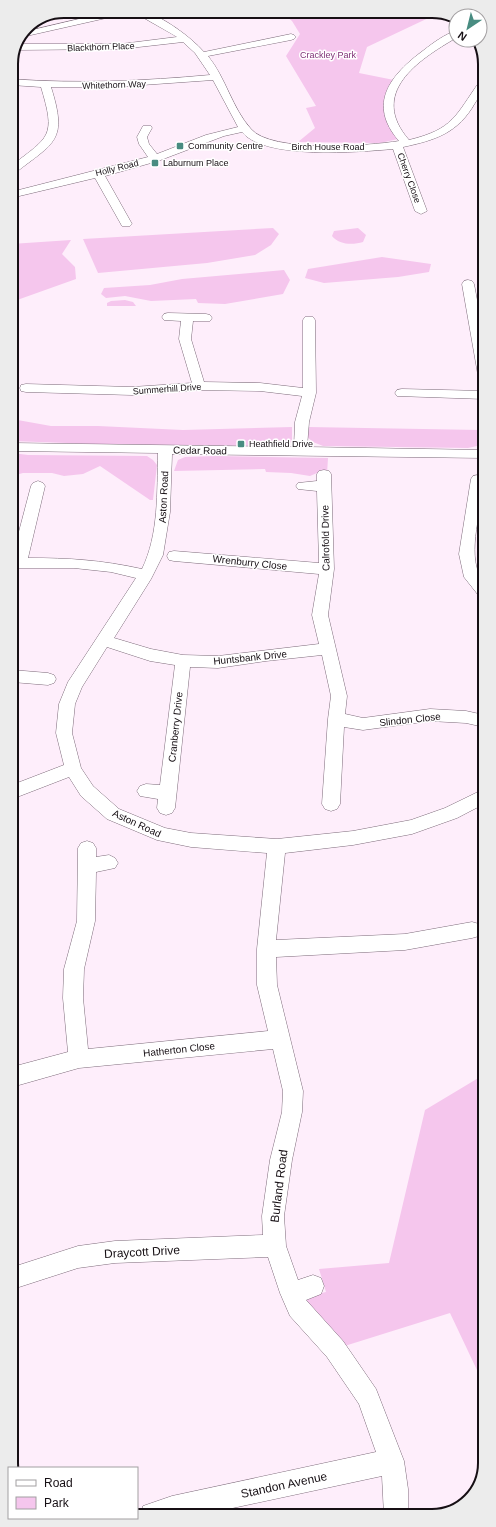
<svg xmlns="http://www.w3.org/2000/svg" width="496" height="1527" font-family="Helvetica,sans-serif">
	<style>
		.green { fill: #f5c6ed }
		.lines { fill: none; stroke-linecap: round; stroke-linejoin: round }
		.minor-casing { stroke: #7d6b7a; stroke-width: 1 }
		.minor { fill: #fff; fill-rule: evenodd }
		.poi-dot { fill: #488c81; stroke: #fff; stroke-width: 1.5 }
		.labels { text-anchor: middle; stroke-width: 3; stroke-linejoin: round; paint-order: stroke }
		.far-street-label { font-size: 9px; fill: #160f14; stroke: #fff }
		.far-park-label { font-size: 9px; fill: #803378; stroke: #fff }
		.far-poi-label { font-size: 9px; fill: #160f14; stroke: #fff; text-anchor: start }
		.street-label { font-size: 10px; fill: #160f14; stroke: #fff }
		.near-street-label { font-size: 12px; fill: #160f14; stroke: #fff }
		.rim { fill: none; stroke: #160f14; stroke-width: 2 }
	</style>
	<rect width="100%" height="100%" fill="#feeefb"/>
	<path class="green" d="M 280,11 L 433,11 L 439,13 L 367,47 L 359,73 L 394,80 L 388,91 L 398,139 L 380,143 L 298,142 L 315,128 L 306,108 L 316,106 L 286,56 L 300,34 L 292,21 Z
		M 273,228 L 279,234 L 271,245 L 255,255 L 207,263 L 98,273 L 83,239 Z
		M 358,228 L 366,235 L 363,242 C 353,245 339,245 332,236 L 334,231 Z
		M 71,240 L 62,254 L 75,267 L 76,279 L 20,299 L 11,304 L 11,244 Z
		M 382,257 L 431,264 L 429,272 L 398,277 L 324,283 L 305,278 L 308,269 Z
		M 284,270 L 290,280 L 283,294 L 225,304 L 198,303 L 196,299 L 151,301 L 125,296 L 106,298 L 101,294 L 104,288 L 150,285 L 182,279 Z
		M 125,300 L 133,302 L 136,306 L 107,306 L 107,303 L 111,301 Z
		M 12,419 L 51,426 L 98,426 L 183,430 L 292,427 L 292,442 L 284,445 L 272,446 L 94,444 L 12,441 Z
		M 308,427 L 480,430 L 480,439 L 477,446 L 468,448 L 323,446 L 313,442 L 306,436 Z
		M 12,453 L 28,455 L 147,456 L 153,460 L 157,465 L 153,500 L 150,500 L 100,466 L 83,474 L 64,476 L 52,473 L 23,473 L 12,476 Z
		M 217,456 L 328,458 L 327,474 L 317,473 L 310,476 L 291,473 L 266,472 L 265,469 L 174,471 L 178,460 L 185,457 Z
		M 485,1074 L 485,1387 L 450,1313 L 335,1349 L 294,1299 L 326,1292 L 319,1269 L 389,1263 L 425,1110 Z"/>
	<g class="lines">
		<defs>
			<path id="minor" d="M 113,11 L 128,11 L 124,14 L 22,37 L 24,32 Z
				M 132,11 C 135,11 140,10 144,11 C 163,17 191,37 204,52 L 291,34 L 294,35 L 296,37 L 294,39 L 291,40 L 208,56 C 226,78 232,108 251,129 C 271,153 369,146 399,141 C 367,104 390,75 424,50 C 433,43 445,34 456,31 L 456,38 C 418,60 368,93 409,140 C 454,129 455,116 480,81 L 483,80 C 484,89 480,95 475,103 C 458,133 436,140 403,147 L 427,211 L 421,214 L 415,211 L 393,149 C 360,152 264,160 242,132 L 224,136 L 158,161 L 105,176 L 132,224 L 130,226 L 122,226 L 95,178 L 11,198 L 11,192 L 148,157 L 139,144 L 137,137 L 143,126 L 151,126 L 152,128 L 147,137 L 149,144 L 157,154 L 206,135 L 238,127 L 213,80 L 114,87 L 51,87 C 68,141 55,142 15,173 L 11,174 L 11,166 C 50,136 56,137 41,87 L 11,85 L 11,79 C 78,84 144,81 210,75 L 195,53 L 183,42 L 121,49 L 16,50 L 19,44 L 121,44 L 177,37 Z
				M 468,280 L 472,281 L 474,284 L 484,337 L 484,379 L 479,378 L 478,375 L 462,284 L 464,281 Z
				M 168,313 L 206,314 L 210,315 L 212,318 L 210,321 L 193,321 L 191,339 L 204,382 L 260,383 L 303,388 L 303,320 L 305,317 L 313,317 L 315,320 L 316,393 L 309,422 L 307,447 L 484,450 L 484,458 L 172,454 L 170,512 L 163,555 L 151,579 L 114,638 L 151,649 L 183,655 L 218,656 L 319,644 L 312,615 L 319,574 L 174,561 L 169,560 L 167,556 L 169,552 L 174,551 L 319,563 L 317,491 L 298,489 L 296,486 L 298,483 L 317,481 L 317,474 L 319,471 L 324,470 L 329,471 L 331,474 L 334,569 L 328,615 L 347,696 L 345,714 L 363,718 L 430,709 L 466,711 L 484,715 L 484,727 L 466,723 L 430,721 L 363,730 L 344,727 L 340,804 L 337,809 L 331,811 L 325,809 L 322,804 L 328,719 L 331,696 L 322,655 L 266,661 L 218,668 L 190,667 L 175,808 L 172,813 L 166,815 L 160,813 L 157,808 L 158,799 L 140,796 L 137,791 L 140,786 L 146,784 L 160,785 L 175,665 L 150,661 L 107,647 L 82,687 L 75,704 L 72,733 L 81,768 L 93,786 L 119,809 L 165,828 L 191,833 L 277,839 L 353,831 L 411,820 L 445,808 L 484,789 L 484,804 L 457,818 L 412,834 L 353,845 L 285,853 L 276,940 L 405,934 L 472,922 L 479,924 L 481,930 L 479,936 L 472,938 L 405,950 L 276,957 L 277,985 L 303,1091 L 302,1112 L 292,1160 L 284,1216 L 286,1246 L 298,1280 L 313,1275 L 321,1278 L 324,1286 L 321,1294 L 306,1300 L 343,1341 L 376,1389 L 404,1461 L 408,1489 L 408,1514 L 384,1515 L 382,1476 L 200,1515 L 140,1516 L 143,1506 L 172,1496 L 376,1452 L 359,1404 L 327,1357 L 290,1316 L 280,1293 L 268,1257 L 115,1263 L 78,1268 L 13,1289 L 13,1267 L 78,1246 L 115,1241 L 263,1235 L 262,1216 L 270,1160 L 282,1112 L 283,1091 L 273,1049 L 79,1068 L 12,1087 L 12,1067 L 68,1052 L 63,998 L 64,969 L 77,921 L 78,848 L 81,843 L 87,841 L 93,843 L 96,848 L 96,857 L 109,855 L 115,858 L 118,863 L 115,868 L 96,872 L 95,921 L 84,969 L 83,998 L 88,1049 L 268,1031 L 257,985 L 257,949 L 267,853 L 191,847 L 157,840 L 107,819 L 81,796 L 69,777 L 12,799 L 12,785 L 64,765 L 56,733 L 59,704 L 68,682 L 136,578 L 111,572 L 74,568 L 12,568 L 12,558 L 31,486 L 33,483 L 38,481 L 43,483 L 45,486 L 28,558 C 69,558 101,560 142,569 C 159,534 157,492 158,453 L 12,451 L 12,443 L 294,447 L 295,422 L 302,396 L 260,391 L 199,390 L 132,395 L 26,392 L 21,391 L 20,388 L 21,385 L 26,384 L 132,387 L 192,383 L 179,339 L 181,321 L 164,320 L 162,317 L 164,314 Z
				M 402,389 L 484,391 L 484,399 L 397,396 L 395,393 L 397,390 Z
				M 478,475 L 484,477 L 484,487 C 480,513 465,561 484,582 L 484,597 L 479,596 L 464,577 L 459,554 L 471,479 L 473,476 Z
				M 12,670 L 48,673 L 54,675 L 56,679 L 54,683 L 48,685 L 12,682 Z"/>
		</defs>
		<use href="#minor" class="minor-casing"/>
		<use href="#minor" class="minor"/>
	</g>
	<g class="poi-dot">
		<rect x="176" y="142" width="8" height="8" rx="2"/>
		<rect x="151" y="159" width="8" height="8" rx="2"/>
		<rect x="237" y="440" width="8" height="8" rx="2"/>
	</g>
	<g class="labels">
		<g class="far-street-label">
			<text transform="translate(101 47) rotate(-2)" y="3">Blackthorn Place</text>
			<text transform="translate(114 85) rotate(-2)" y="3">Whitethorn Way</text>
			<text x="328" y="150">Birch House Road</text>
			<text transform="translate(117 168) rotate(-14)" y="3">Holly Road</text>
			<text transform="translate(409 178) rotate(70)" y="3">Cherry Close</text>
			<text transform="translate(167 389) rotate(-4)" y="3">Summerhill Drive</text>
		</g>
		<g class="far-park-label">
			<text x="328" y="58">Crackley Park</text>
		</g>
		<g class="far-poi-label">
			<text x="188" y="149">Community Centre</text>
			<text x="163" y="166">Laburnum Place</text>
			<text x="249" y="447">Heathfield Drive</text>
		</g>
		<g class="street-label">
			<text transform="translate(200 450) rotate(1)" y="4">Cedar Road</text>
			<text transform="translate(163 497) rotate(-87)" y="4">Aston Road</text>
			<text transform="translate(325 538) rotate(-91)" y="4">Calrofold Drive</text>
			<text transform="translate(250 562) rotate(6)" y="4">Wrenburry Close</text>
			<text transform="translate(250 657) rotate(-6)" y="4">Huntsbank Drive</text>
			<text transform="translate(410 719) rotate(-6)" y="4">Slindon Close</text>
			<text transform="translate(175 727) rotate(-84)" y="4">Cranberry Drive</text>
			<text transform="translate(137 823) rotate(25)" y="4">Aston Road</text>
			<text transform="translate(179 1049) rotate(-6)" y="4">Hatherton Close</text>
		</g>
		<g class="near-street-label">
			<text transform="translate(279 1186) rotate(-83)" y="4">Burland Road</text>
			<text transform="translate(142 1252) rotate(-3)" y="4">Draycott Drive</text>
			<text transform="translate(284 1485) rotate(-12)" y="4">Standon Avenue</text>
		</g>
	</g>
	<path d="M0 0H496V1527H0ZM64 18H432A46 46 0 0 1 478 64V1463A46 46 0 0 1 432 1509H64A46 46 0 0 1 18 1463V64A46 46 0 0 1 64 18Z" fill="#ececec" fill-rule="evenodd"/>
	<path class="rim" d="M64 18H432A46 46 0 0 1 478 64V1463A46 46 0 0 1 432 1509H64A46 46 0 0 1 18 1463V64A46 46 0 0 1 64 18Z"/>
	<rect x="8" y="1467" width="130" height="52" fill="#ffffff" stroke="#a29fa1"/>
	<rect x="16" y="1480" width="20" height="6" fill="#ffffff" stroke="#a29fa1"/>
	<text x="44" y="1487" font-size="12" fill="#160f14">Road</text>
	<rect x="16" y="1497" width="20" height="12" fill="#f5c6ed" stroke="#a29fa1"/>
	<text x="44" y="1507" font-size="12" fill="#160f14">Park</text>
	<g transform="translate(468 28) rotate(215)"><circle r="19" fill="#ffffff" stroke="#a29fa1"/>
	<path d="M0-3L7 15L0 10L-7 15Z" fill="#488c81"/>
	<text y="-6" font-size="11" font-weight="bold" text-anchor="middle" fill="#160f14">N</text>
	</g>
</svg>
